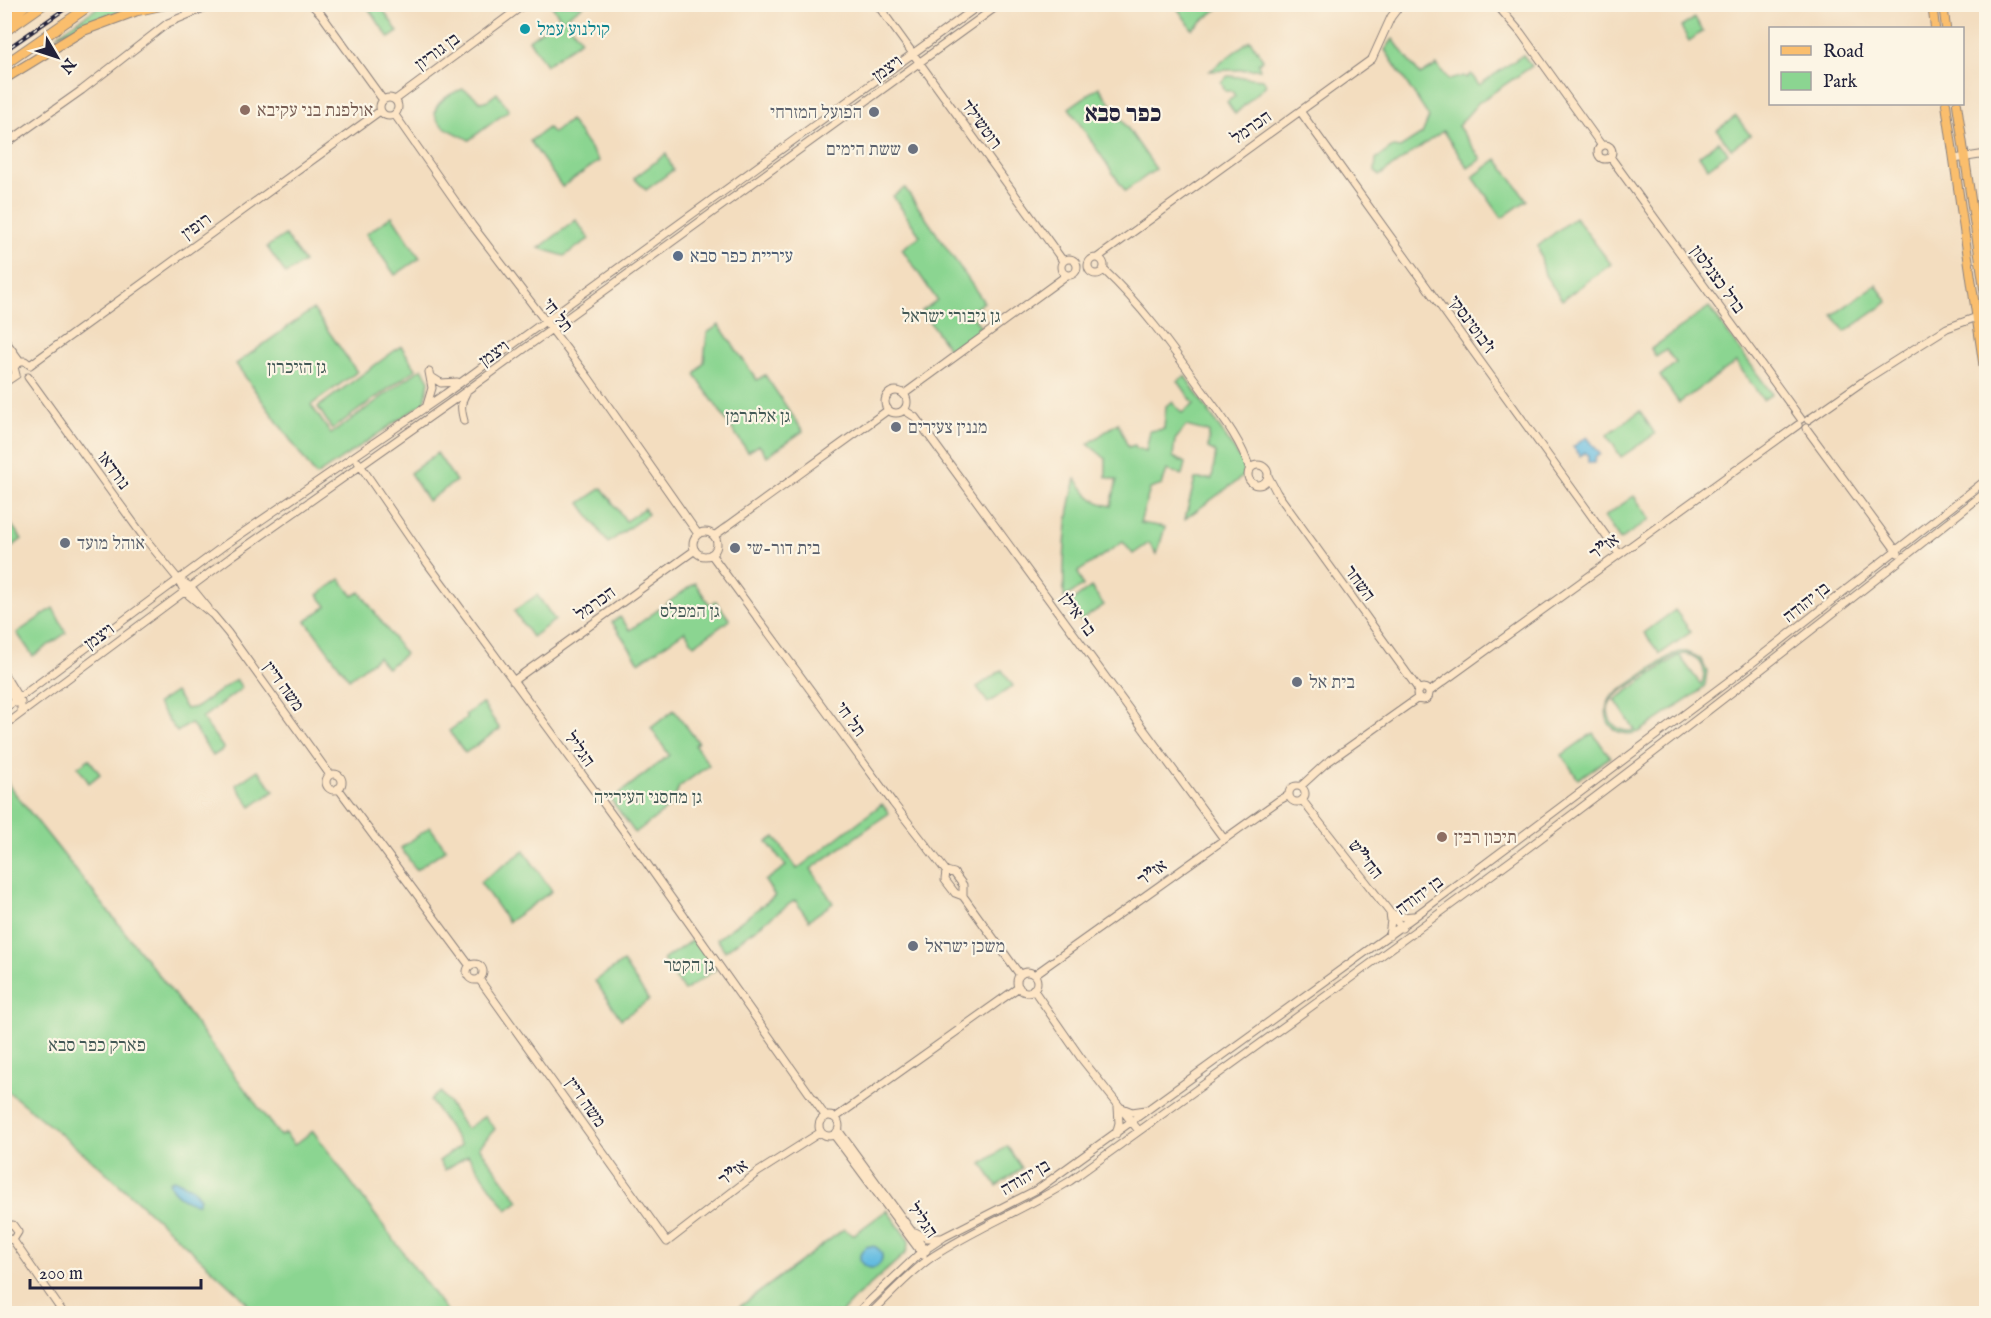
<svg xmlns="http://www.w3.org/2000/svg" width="1991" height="1318" font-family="'IM FELL English','Frank Ruhl Libre',serif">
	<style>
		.green { fill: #8bd591; stroke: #567c66; stroke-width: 1.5; fill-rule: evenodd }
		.water { fill: #64bce1; stroke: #436f8e; stroke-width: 1.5 }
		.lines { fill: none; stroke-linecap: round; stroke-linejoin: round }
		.secondary-casing { stroke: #8a807d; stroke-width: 9 }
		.primary-casing { stroke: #8a807d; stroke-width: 10 }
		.highway-casing { stroke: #8a807d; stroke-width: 11 }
		.secondary { stroke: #fde5c5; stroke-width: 7 }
		.primary { stroke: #fabe6d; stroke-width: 8 }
		.highway { stroke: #fabe6d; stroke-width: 9 }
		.rail-casing { stroke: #22223b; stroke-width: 4 }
		.rail { stroke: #fcf5e5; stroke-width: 1.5; stroke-dasharray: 4.5; stroke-linecap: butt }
		.culture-dot { fill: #0f9aa8; stroke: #fcf5e5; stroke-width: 2 }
		.education-dot { fill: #8d6e63; stroke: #fcf5e5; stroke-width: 2 }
		.worship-dot { fill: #6b7280; stroke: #fcf5e5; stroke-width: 2 }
		.service-dot { fill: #5c6f8a; stroke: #fcf5e5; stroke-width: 2 }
		.labels { text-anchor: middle; stroke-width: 4.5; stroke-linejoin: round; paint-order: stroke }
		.culture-label { font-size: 18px; fill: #0d838f; stroke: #fcf5e5; text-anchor: start }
		.street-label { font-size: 18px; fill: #22223b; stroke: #fcf5e5 }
		.education-label { font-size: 18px; fill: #785e54; stroke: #fcf5e5; text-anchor: start }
		.worship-label { font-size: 18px; fill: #5b616d; stroke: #fcf5e5; text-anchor: start }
		.service-label { font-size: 18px; fill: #4e5e75; stroke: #fcf5e5; text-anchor: start }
		.park-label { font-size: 18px; fill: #425855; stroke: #fcf5e5 }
		.district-label { font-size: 24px; font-weight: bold; fill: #22223b; stroke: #fcf5e5 }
	</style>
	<rect width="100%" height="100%" fill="#fcf5e5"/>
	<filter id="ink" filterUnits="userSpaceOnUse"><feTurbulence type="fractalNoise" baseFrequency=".0167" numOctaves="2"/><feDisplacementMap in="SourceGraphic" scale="12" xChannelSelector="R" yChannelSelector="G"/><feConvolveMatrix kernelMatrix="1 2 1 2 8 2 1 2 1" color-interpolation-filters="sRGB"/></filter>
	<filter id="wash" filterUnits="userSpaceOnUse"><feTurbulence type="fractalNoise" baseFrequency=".008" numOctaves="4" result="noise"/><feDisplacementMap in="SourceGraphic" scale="24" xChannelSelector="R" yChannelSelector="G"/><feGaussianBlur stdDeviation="1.35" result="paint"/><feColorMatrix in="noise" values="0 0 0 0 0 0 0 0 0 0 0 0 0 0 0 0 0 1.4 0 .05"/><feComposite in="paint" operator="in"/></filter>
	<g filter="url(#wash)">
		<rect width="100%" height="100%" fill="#f3ddbf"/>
		<path class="green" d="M 101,4 L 134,5 L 56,36 L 101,5 Z
			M 366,5 L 380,5 L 398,32 L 389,38 Z
			M 551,5 L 584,5 L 565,18 L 581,40 L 546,65 L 529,40 L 560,17 Z
			M 1175,5 L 1221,5 L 1220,7 L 1192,29 Z
			M 1695,18 L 1703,31 L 1689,41 L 1681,27 Z
			M 1393,39 L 1420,75 L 1437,65 L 1449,80 L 1464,76 L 1466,78 L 1471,74 L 1479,85 L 1523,55 L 1532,66 L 1478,103 L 1458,126 L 1481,159 L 1468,168 L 1443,131 L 1379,176 L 1375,171 L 1376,159 L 1393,147 L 1400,148 L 1422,134 L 1429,117 L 1385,50 Z
			M 1250,40 L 1263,59 L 1258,64 L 1260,69 L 1210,71 Z
			M 1228,76 L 1263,79 L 1266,85 L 1235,114 L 1227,102 L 1235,96 L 1232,91 L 1225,91 L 1221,82 Z
			M 1099,87 L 1156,169 L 1125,191 L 1069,108 Z
			M 463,89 L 472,94 L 481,102 L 488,100 L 497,93 L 509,110 L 469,140 C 461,135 450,131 443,126 C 422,109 448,94 463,89 Z
			M 1736,116 L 1750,135 L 1731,149 L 1717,130 Z
			M 570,120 L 599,161 L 562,187 L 530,141 L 548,128 L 553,133 Z
			M 1719,141 L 1728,153 L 1708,168 L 1699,156 Z
			M 666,154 L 673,170 L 646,190 L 634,178 Z
			M 1497,159 L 1527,200 L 1502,218 L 1473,177 Z
			M 905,188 L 984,302 L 970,312 L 982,329 L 950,351 L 922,311 L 937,300 L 902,249 L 920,236 L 893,196 Z
			M 392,216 L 420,258 L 395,275 L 366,234 Z
			M 1575,217 L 1611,264 L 1562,300 L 1545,275 L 1538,246 Z
			M 576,220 L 589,239 L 564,256 L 539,248 Z
			M 285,235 L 304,262 L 286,274 L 267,247 Z
			M 1876,285 L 1888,302 L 1845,332 L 1833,315 Z
			M 1709,307 L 1772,394 L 1763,400 L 1736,362 L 1679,403 L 1660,376 L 1676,363 L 1666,350 L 1656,357 L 1651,349 Z
			M 313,309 L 357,372 L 311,405 L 331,434 L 422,368 L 429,381 L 425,402 L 316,476 L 236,364 Z
			M 719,325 L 757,380 L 765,375 L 803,431 L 767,456 L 759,445 L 748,452 L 695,375 L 704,362 L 707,333 Z
			M 401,346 L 416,369 L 332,429 L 318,407 Z
			M 1185,376 L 1249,472 L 1185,519 L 1195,479 L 1212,479 L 1216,452 L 1208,448 L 1209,432 L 1186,426 L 1175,440 L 1173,457 L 1185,463 L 1182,475 L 1167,470 L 1162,485 L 1150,489 L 1140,523 L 1165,527 L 1157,554 L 1149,543 L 1133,554 L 1123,542 L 1078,572 L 1083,586 L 1064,598 C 1063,559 1065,517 1076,479 C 1086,493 1093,503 1111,506 L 1117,480 L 1106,477 L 1106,459 L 1088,444 L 1118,423 L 1128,447 L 1135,445 L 1136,448 L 1146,451 L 1150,431 L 1164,429 L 1166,406 L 1172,402 L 1182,413 L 1194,404 L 1178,381 Z
			M 1640,411 L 1655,434 L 1621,457 L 1607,435 Z
			M 437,453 L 456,481 L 428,501 L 410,473 Z
			M 602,488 L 626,521 L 644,508 L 648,514 L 608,543 L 580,503 Z
			M 1634,496 L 1650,519 L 1620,540 L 1604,517 Z
			M 5,516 L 22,539 L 5,552 Z
			M 340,579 L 353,596 L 360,592 L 405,654 L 387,668 L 378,657 L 349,679 L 306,621 L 327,606 L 318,595 Z
			M 695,583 L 710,605 L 716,601 L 730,620 L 694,645 L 685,631 L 639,662 L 612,622 L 620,617 L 630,630 Z
			M 1091,587 L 1104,605 L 1080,621 L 1068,604 Z
			M 537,595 L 555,620 L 532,637 L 514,611 Z
			M 53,608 L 66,633 L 33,656 L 17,633 Z
			M 1675,610 L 1691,632 L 1660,654 L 1644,633 Z
			M 1680,652 L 1687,652 L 1700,658 L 1707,671 L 1705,685 L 1700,691 L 1639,732 C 1614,740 1597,718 1612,696 L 1673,654 ZM 1686,654 C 1702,658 1708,670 1701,685 L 1679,655 ZM 1679,655 L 1615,700 L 1635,730 C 1618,736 1600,716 1612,699 C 1617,693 1625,689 1631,685 C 1646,675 1660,666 1674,656 Z
			M 1002,670 L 1013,686 L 988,703 L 977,687 Z
			M 236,679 L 242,688 L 202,718 L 224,749 L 213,756 L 191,723 L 177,732 L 157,704 L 175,692 L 186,709 L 197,707 Z
			M 482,703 L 500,729 L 465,753 L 449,731 L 467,718 L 465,715 Z
			M 674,710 L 698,742 L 695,745 L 709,765 L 679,787 L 672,805 L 635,833 L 611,800 L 669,755 L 651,728 Z
			M 1593,733 L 1610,757 L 1578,779 L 1562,755 Z
			M 89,759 L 100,774 L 89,783 L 78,767 Z
			M 258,770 L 274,791 L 251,807 L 236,785 Z
			M 4,775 L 10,787 L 169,988 L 280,1136 L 285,1133 L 294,1145 L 313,1131 L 448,1313 L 248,1313 L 247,1303 L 240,1295 L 98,1165 L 5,1089 Z
			M 882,804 L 889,813 L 811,869 L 833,903 L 809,920 L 795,900 L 725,951 L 717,939 L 775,896 L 765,881 L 786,866 L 767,842 L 775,837 L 797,869 Z
			M 430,827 L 446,849 L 416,870 L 401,848 Z
			M 524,851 L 552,891 L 508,922 L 480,882 Z
			M 695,938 L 716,969 L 684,991 L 663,960 Z
			M 623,962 L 649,1000 L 621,1019 L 595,981 Z
			M 441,1092 L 466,1129 L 485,1116 L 495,1129 L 479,1147 L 519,1201 L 507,1210 L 468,1155 L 445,1170 L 439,1161 L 461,1145 L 430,1100 Z
			M 1007,1146 L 1022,1168 L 997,1186 L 982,1164 Z
			M 887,1210 L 909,1241 L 906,1253 L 854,1299 L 841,1313 L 730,1314 L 844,1229 L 853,1235 Z"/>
		<path class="water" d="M 1587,437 L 1600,454 L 1595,458 L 1594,463 L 1588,463 L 1588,456 L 1585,452 L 1580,456 L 1573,447 Z
			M 173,1179 L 191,1187 L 200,1198 L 198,1203 C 187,1203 172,1194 169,1182 Z
			M860 1257a11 11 0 1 1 22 0a11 11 0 1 1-22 0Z"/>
	</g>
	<g filter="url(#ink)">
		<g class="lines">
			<defs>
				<path id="secondary" d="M 311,4 L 321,14 L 383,100
					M 877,4 L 1063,261
					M 1496,4 L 1521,33 L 1602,146
					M380 107a9 9 0 1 1 18 0a9 9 0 1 1-18 0Z
					M 395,100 L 525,4
					M 1300,111 L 1619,554
					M 395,115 L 472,225 L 588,377 L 698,534
					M1598 152a7 7 0 1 1 14 0a7 7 0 1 1-14 0Z
					M 4,145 L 82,90 L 168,23 L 213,4
					M 1611,158 L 1801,419
					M 1954,159 L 1986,154
					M1088 266a8 8 0 1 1 16 0a8 8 0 1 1-16 0Z
					M 1097,258 L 1372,59 L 1391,17 L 1401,4
					M1061 267a8 8 0 1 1 16 0a8 8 0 1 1-16 0Z
					M 1104,270 C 1141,305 1171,346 1200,387 C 1219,413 1241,439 1250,470
					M 4,339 L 20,361
					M 4,350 L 15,365
					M 30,365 L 380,111
					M 16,375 L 14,367 L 20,361 L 25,361 L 30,365
					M 28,377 L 143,536 L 178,579 L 185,592 L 213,615 L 228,633 L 330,775
					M 433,378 L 441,383 L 457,382
					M 4,383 L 16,375
					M885 402a11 11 0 1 1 22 0a11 11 0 1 1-22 0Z
					M 904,394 L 1067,275
					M 427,405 L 432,388 L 429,372
					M 904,410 L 915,417 L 924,429 L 1224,839
					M 1808,420 L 1868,378 L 1947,328 L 1977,317
					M 464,421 C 461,410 460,403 466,393
					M 1806,428 L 1898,553
					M 358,462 L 425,560 L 626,834 L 826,1117
					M1248 475a10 10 0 1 1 20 0a10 10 0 1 1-20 0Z
					M 1268,476 L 1277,493 L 1419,690
					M693 544a12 12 0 1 1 24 0a12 12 0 1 1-24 0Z
					M 714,536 L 888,410
					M 711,554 L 893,803 L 946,871 L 945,880 L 955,893 L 963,896 L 1020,975
					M 178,579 L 191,587 L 208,608
					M 4,674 L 21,702 L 21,713
					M 513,681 L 695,550
					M 4,682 L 16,703
					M1417 694a6 6 0 1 1 12 0a6 6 0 1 1-12 0Z
					M 1429,692 L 1798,425
					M 4,709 L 225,545 L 445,394 L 981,4
					M 4,726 L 231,557 L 451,402 L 1000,4
					M326 782a8 8 0 1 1 16 0a8 8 0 1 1-16 0Z
					M1289 794a8 8 0 1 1 16 0a8 8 0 1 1-16 0Z
					M 1301,786 L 1325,764 L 1418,698
					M 338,788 L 470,966
					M 1302,800 L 1402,928
					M 946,871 L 954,873 L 963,885 L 963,896
					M 1389,936 L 1391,920 L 1390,913 L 1403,917 L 1413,916
					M467 972a8 8 0 1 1 16 0a8 8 0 1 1-16 0Z
					M1017 982a10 10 0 1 1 20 0a10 10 0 1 1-20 0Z
					M 1034,975 L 1278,801 L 1289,795
					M 479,979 L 667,1242 L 758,1172 L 821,1132
					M 1033,989 L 1081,1058 L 1139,1131
					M 1122,1108 L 1132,1112 L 1146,1110
					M819 1126a10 10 0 1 1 20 0a10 10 0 1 1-20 0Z
					M 835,1118 L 1019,987
					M 838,1130 L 926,1251
					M 1116,1134 L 1119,1123 L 1118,1107
					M 834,1135 L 923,1255
					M 4,1226 L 13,1225 L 18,1232 L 13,1240 L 4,1238
					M 915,1232 L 927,1238 L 942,1238
					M 13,1240 L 64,1314
					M 856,1314 L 920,1253 L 944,1237 L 1038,1189 L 1418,914 L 1742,671 L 1986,480
					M 870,1314 C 890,1295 910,1272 932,1257 C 976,1228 1025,1209 1070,1181 C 1219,1073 1369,966 1517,856 C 1676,737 1832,615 1986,492"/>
				<path id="primary" d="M 1932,4 L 1935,28
					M 1943,4 L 1946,28
					M 1946,104 L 1986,383
					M 1957,104 L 1986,302
					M 1985,482 L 1986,479"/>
				<path id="highway" d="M 4,23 L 27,4
					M 4,32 L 44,4
					M 4,65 L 92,4
					M 4,79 L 82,31 L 136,11 L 168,4"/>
			</defs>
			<use href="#secondary" class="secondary-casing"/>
			<use href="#primary" class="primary-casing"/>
			<use href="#highway" class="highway-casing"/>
			<use href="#secondary" class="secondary"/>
			<use href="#primary" class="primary"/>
			<use href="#highway" class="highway"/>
			<defs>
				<path id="rail" d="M 4,51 L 72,4"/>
			</defs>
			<use href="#rail" class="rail-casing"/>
			<use href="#rail" class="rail"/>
		</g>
	</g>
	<circle class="culture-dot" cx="525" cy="29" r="6"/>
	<g class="education-dot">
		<circle cx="245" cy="110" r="6"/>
		<circle cx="1442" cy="837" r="6"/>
	</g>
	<g class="worship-dot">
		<circle cx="874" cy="112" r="6"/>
		<circle cx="913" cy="149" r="6"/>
		<circle cx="896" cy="427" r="6"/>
		<circle cx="65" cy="543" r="6"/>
		<circle cx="735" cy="548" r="6"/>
		<circle cx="1297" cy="682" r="6"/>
		<circle cx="913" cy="946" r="6"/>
	</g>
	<circle class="service-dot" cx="678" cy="256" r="6"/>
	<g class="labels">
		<g class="culture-label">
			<text x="537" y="35">קולנוע עמל</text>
		</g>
		<g class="street-label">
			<text transform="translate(437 51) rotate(-36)" y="6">בן גוריון</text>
			<text transform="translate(887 68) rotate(-36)" y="6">ויצמן</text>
			<text transform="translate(982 124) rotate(54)" y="6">רוטשילד</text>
			<text transform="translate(1251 127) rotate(-35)" y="6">הכרמל</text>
			<text transform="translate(196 226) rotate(-36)" y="6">רופין</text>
			<text transform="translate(1718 279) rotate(54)" y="6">ברל כצנלסון</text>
			<text transform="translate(558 315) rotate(52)" y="6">תל חי</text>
			<text transform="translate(1472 324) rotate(54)" y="6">ז'בוטינסקי</text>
			<text transform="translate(494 353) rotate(-36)" y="6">ויצמן</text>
			<text transform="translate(114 470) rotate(54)" y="6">נורדאו</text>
			<text transform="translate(1604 546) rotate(-36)" y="6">אז"ר</text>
			<text transform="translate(1360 583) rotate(54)" y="6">השחר</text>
			<text transform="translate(1806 602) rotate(-38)" y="6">בן יהודה</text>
			<text transform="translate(595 603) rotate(-36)" y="6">הכרמל</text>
			<text transform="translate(1078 614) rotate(54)" y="6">בר אילן</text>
			<text transform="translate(99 636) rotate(-36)" y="6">ויצמן</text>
			<text transform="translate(284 686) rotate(54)" y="6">משה דיין</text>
			<text transform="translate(851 719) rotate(54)" y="6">תל חי</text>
			<text transform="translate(580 749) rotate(54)" y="6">הגליל</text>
			<text transform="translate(1366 859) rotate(52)" y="6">החי"ש</text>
			<text transform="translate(1152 872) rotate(-36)" y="6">אז"ר</text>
			<text transform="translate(1419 895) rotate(-36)" y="6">בן יהודה</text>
			<text transform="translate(586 1102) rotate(55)" y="6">משה דיין</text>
			<text transform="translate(733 1172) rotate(-36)" y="6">אז"ר</text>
			<text transform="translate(1025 1177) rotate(-30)" y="6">בן יהודה</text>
			<text transform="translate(923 1220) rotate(55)" y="6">הגליל</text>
		</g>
		<g class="education-label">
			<text x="257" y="116">אולפנת בני עקיבא</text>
			<text x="1454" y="843">תיכון רבין</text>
		</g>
		<g class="worship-label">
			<text x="862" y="118" text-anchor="end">הפועל המזרחי</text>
			<text x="901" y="155" text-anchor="end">ששת הימים</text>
			<text x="908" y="433">מננין צעירים</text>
			<text x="77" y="549">אוהל מועד</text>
			<text x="747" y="554">בית דור-שי</text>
			<text x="1309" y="688">בית אל</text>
			<text x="925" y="952">משכן ישראל</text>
		</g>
		<g class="service-label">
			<text x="690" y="262">עיריית כפר סבא</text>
		</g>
		<g class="park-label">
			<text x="951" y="322">גן גיבורי ישראל</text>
			<text x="297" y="373">גן הזיכרון</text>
			<text x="758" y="422">גן אלתרמן</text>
			<text x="690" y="617">גן המפלס</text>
			<text x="648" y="803">גן מחסני העירייה</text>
			<text x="689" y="971">גן הקטר</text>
			<text x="97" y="1051">פארק כפר סבא</text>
		</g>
		<g class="district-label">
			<text x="1123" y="121">כפר סבא</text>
		</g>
	</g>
	<rect width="1991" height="1318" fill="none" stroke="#fcf5e5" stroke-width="24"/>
	<rect x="1769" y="27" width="195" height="78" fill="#fcf5e5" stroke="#a5a1a1" stroke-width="1.5"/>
	<rect x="1781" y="46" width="30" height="9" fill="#fabe6d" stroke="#a5a1a1" stroke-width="1.5"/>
	<text x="1823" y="57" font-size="18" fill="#22223b">Road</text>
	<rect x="1781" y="72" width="30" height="18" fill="#8bd591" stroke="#a5a1a1" stroke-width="1.5"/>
	<text x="1823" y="87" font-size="18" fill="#22223b">Park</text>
	<g transform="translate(57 57) rotate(129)" stroke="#fcf5e5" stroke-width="4.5" paint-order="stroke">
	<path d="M0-4.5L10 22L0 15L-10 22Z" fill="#22223b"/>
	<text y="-9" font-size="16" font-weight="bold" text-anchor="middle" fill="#22223b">N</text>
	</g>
	<path d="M30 1279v9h171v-9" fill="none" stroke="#22223b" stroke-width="3"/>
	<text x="39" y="1279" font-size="18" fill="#22223b" stroke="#fcf5e5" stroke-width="4.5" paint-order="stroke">200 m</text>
</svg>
